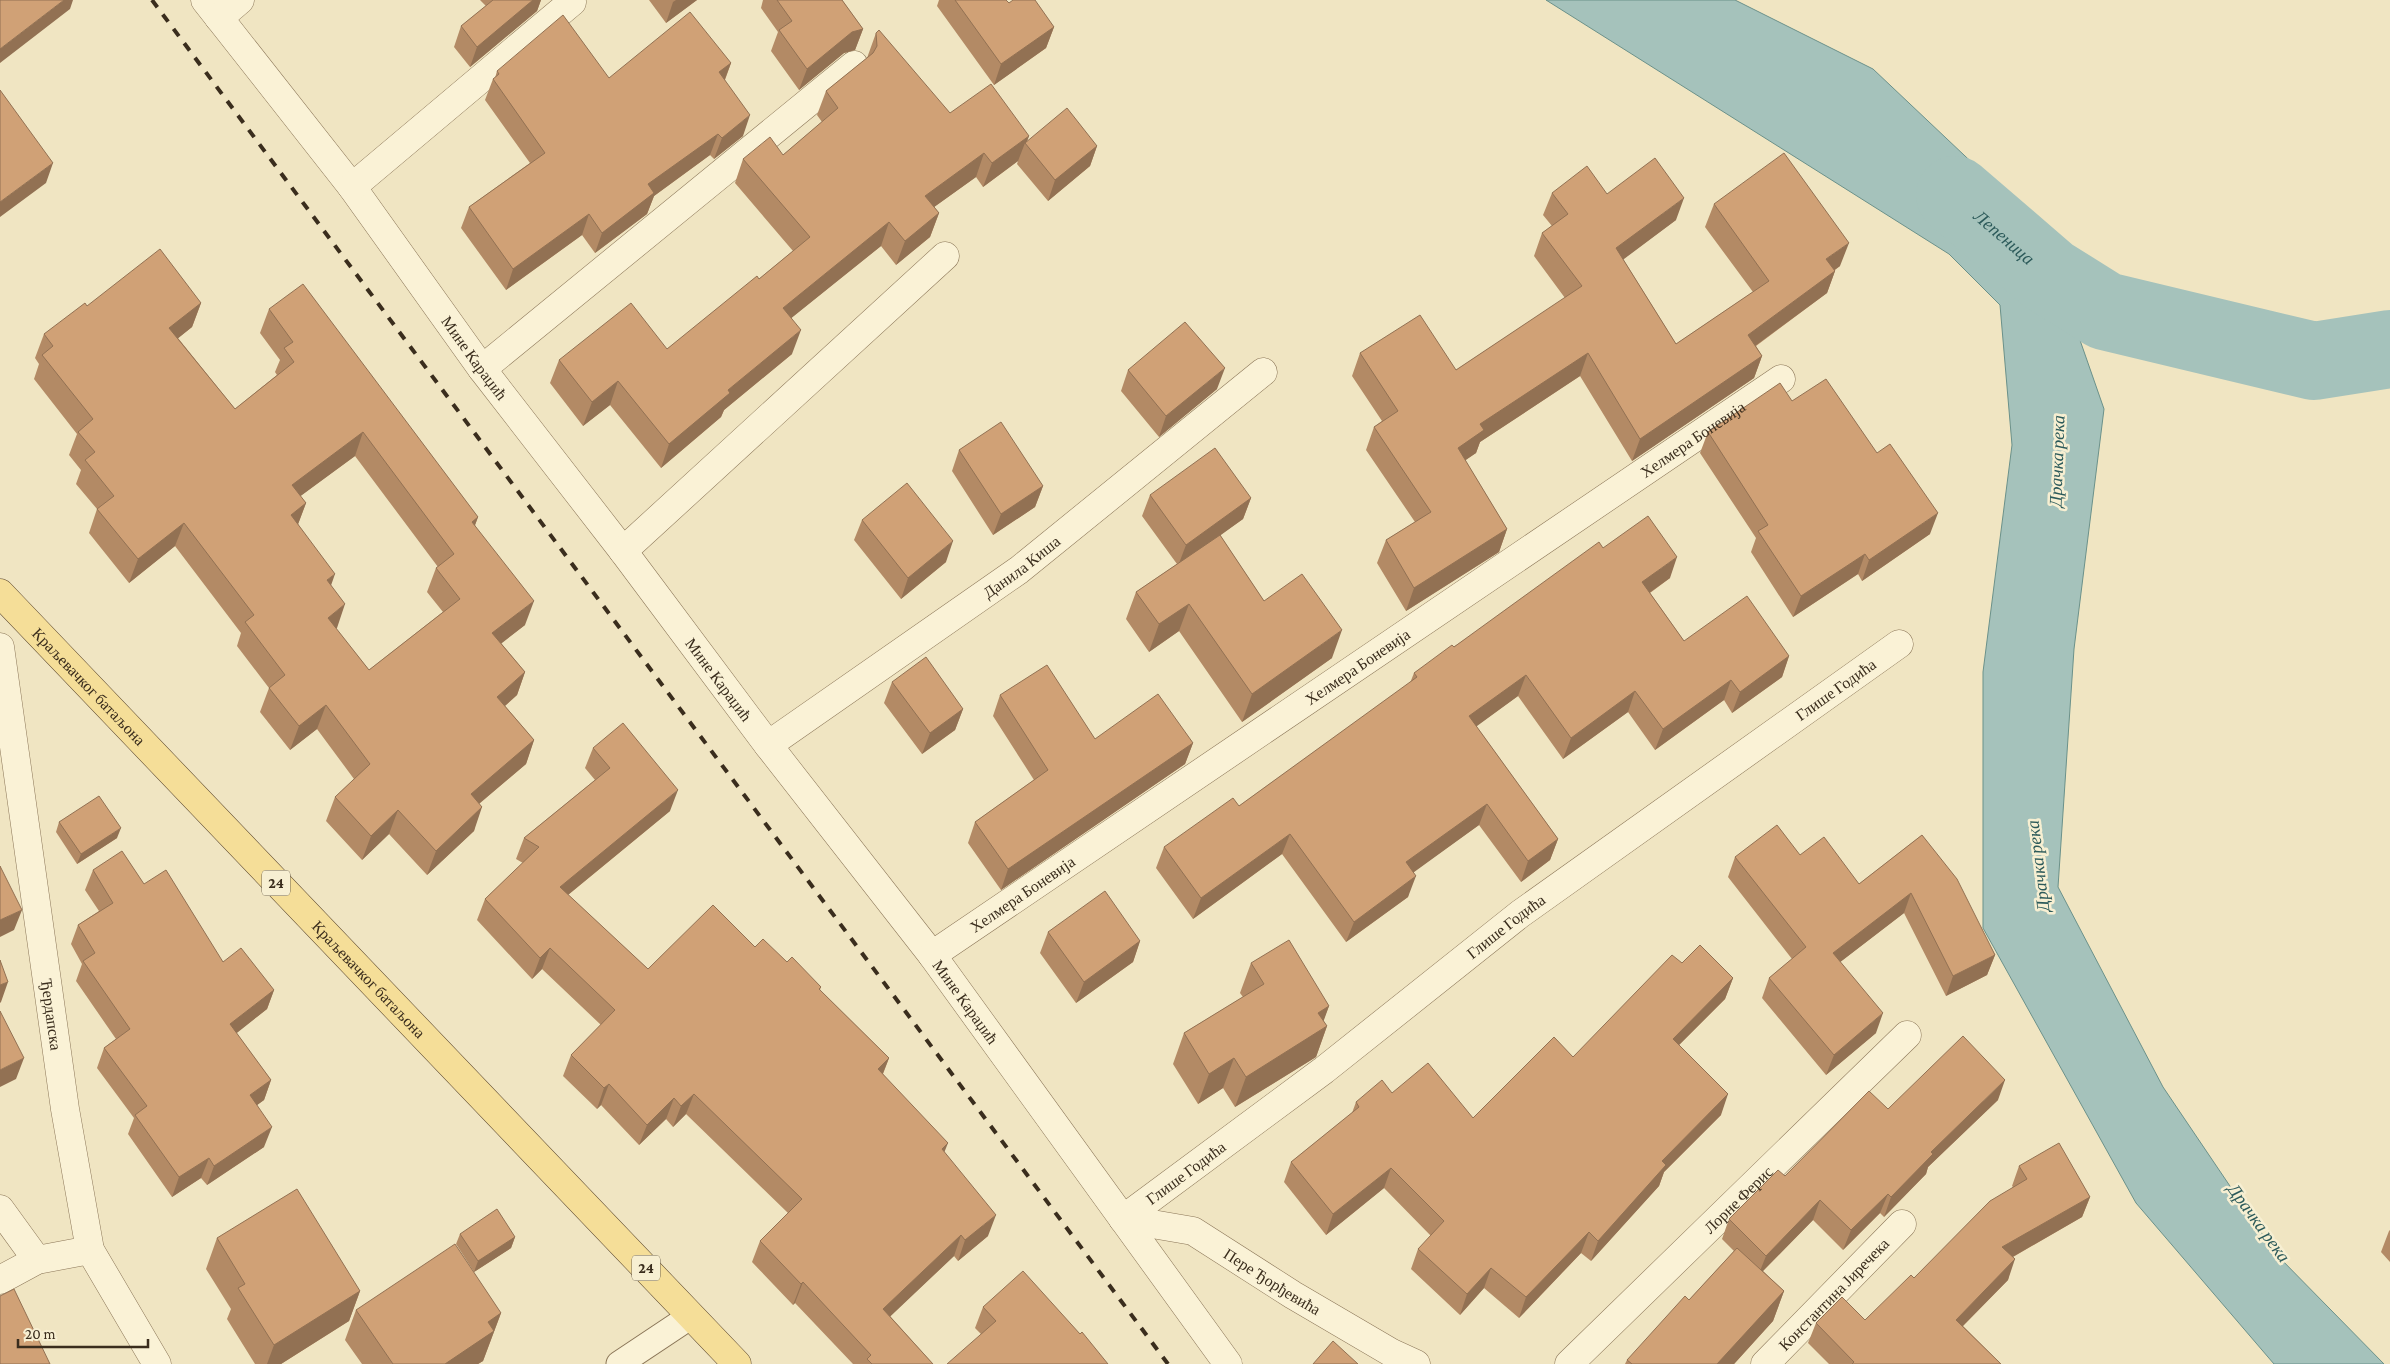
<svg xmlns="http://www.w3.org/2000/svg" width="2390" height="1364" font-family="'Crimson Pro',serif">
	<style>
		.water { fill: #a5c2bb; stroke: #6b918a }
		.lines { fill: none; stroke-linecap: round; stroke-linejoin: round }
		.stream { stroke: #6b918a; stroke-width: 12 }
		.river { stroke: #a5c2bb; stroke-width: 78 }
		.service-casing { stroke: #8b7658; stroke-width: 27 }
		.minor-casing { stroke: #8b7658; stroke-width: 29 }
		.primary-casing { stroke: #58442d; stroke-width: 29 }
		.service { stroke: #faf2d6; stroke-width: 25 }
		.minor { stroke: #faf2d6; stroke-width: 28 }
		.primary { stroke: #f5de98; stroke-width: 28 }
		.rail { stroke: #3a2d1d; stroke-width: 4; stroke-dasharray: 9 9; stroke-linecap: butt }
		.wall { fill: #b38a65; fill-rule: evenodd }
		.shaded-wall { fill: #927153 }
		.building { fill: #d0a176; stroke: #927153; fill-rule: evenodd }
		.labels { text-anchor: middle; stroke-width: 5; stroke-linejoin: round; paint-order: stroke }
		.shield { fill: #f7efd2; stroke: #736753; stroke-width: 1 }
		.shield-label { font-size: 15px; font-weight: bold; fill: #3a2d1d }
		.street-label { font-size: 16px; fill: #3a2d1d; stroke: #f7efd2 }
		.water-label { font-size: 18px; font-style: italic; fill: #2c5a5a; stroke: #f7efd2 }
	</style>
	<rect width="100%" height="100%" fill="#f0e5c2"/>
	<path class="water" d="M 1546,0 L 1735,0 L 1873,69 L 2056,242 L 2026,276 L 2066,300 L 2104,409 L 2074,649 L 2058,887 L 2163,1087 L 2259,1229 L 2275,1253 L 2384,1364 L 2274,1364 L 2136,1203 L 1983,928 L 1983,672 L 2012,445 L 2000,305 L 1949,254 Z"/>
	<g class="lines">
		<path class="stream" d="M 2049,276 L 2056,308"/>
		<path class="river" id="s1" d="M 1955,195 L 2049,276 L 2105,311 L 2314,361 L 2390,349"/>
		<defs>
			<path id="service" d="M 619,1364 L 691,1316"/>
			<g id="minor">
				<path id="s2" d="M 205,0 L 352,187 L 482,369 L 623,551 L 768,745 L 932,955 L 1228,1364"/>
				<path d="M 219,18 L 240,0"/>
				<path d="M 352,187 L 572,2"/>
				<path d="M 482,369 L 854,65"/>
				<path d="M 623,551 L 945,256"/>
				<path id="s3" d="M 0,647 L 65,1109 L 90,1250 L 157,1364"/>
				<path id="s4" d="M 768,745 L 1019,570 L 1263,372"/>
				<path id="s5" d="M 932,955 L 1781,379"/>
				<path d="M 0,1209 L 37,1260"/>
				<path id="s6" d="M 1123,1219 L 1324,1070 L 1520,914 L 1899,644"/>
				<path id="s7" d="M 1123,1219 L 1193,1231 L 1293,1295 L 1392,1353 L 1416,1364"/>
				<path d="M 0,1280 L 37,1260 L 90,1250"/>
				<path id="s8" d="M 1569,1364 L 1907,1035"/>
				<path id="s9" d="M 1765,1364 L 1902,1224"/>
			</g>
			<g id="primary">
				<path id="s10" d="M 0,593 L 737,1364"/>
			</g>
		</defs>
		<use href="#service" class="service-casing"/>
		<use href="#minor" class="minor-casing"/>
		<use href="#primary" class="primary-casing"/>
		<use href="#service" class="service"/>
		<use href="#minor" class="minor"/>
		<use href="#primary" class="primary"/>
		<path class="rail" d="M 152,0 L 1168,1364"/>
	</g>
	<path class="wall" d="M 480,0 L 541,0 L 537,11 L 470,67 L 454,47 L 461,26 L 486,6 Z
		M 649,0 L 697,0 L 666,23 Z
		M 763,0 L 842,0 L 863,29 L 855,50 L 844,53 L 799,90 L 771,51 L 778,32 L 761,8 Z
		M 939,0 L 1006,0 L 1009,3 L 1054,27 L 1046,48 L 994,85 L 937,6 Z
		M 876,33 L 950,113 L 1029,136 L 1027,141 L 1097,146 L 1090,166 L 1048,201 L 1017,164 L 1018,161 L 983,187 L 976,177 L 934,207 L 939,213 L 930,237 L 896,265 L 881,246 L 791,318 L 792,354 L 724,410 L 721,417 L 661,468 L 610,405 L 583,426 L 550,383 L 559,360 L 667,349 L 759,279 L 793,251 L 735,183 L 743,159 L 783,155 L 822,122 L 817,115 L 826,91 L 867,58 Z
		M 731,63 L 725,80 L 743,136 L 714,159 L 710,155 L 654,196 L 647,214 L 595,253 L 582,235 L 506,290 L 461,228 L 469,207 L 530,163 L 485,100 L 493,79 L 495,78 L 497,71 L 609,78 Z
		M 1552,193 L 1607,194 L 1676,220 L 1623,259 L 1676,344 L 1753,292 L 1705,227 L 1714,204 L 1840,266 L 1835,270 L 1835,271 L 1827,293 L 1756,346 L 1762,356 L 1754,378 L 1632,461 L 1580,376 L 1480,442 L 1476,453 L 1465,460 L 1507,529 L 1499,552 L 1406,611 L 1377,563 L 1386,540 L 1415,522 L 1366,450 L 1374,427 L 1382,421 L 1352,376 L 1360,353 L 1456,370 L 1565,298 L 1534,256 L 1542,233 L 1552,226 L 1543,215 Z
		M 201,303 L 192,327 L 178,338 L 235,409 L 277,375 L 275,372 L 280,360 L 260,333 L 269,309 L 478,517 L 475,525 L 525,625 L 501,643 L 525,672 L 517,695 L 505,706 L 534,740 L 526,764 L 479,804 L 474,831 L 427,875 L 389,834 L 362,860 L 326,821 L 335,797 L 354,779 L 317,729 L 290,750 L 260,712 L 269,688 L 237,646 L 241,633 L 175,546 L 129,583 L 89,533 L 97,509 L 76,484 L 81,470 L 69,455 L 77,434 L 34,379 L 39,364 L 35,358 L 44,334 L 87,306 ZM 355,456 L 438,567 L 436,568 L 427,592 L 443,612 L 369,670 L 336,629 L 331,585 L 298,524 L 306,503 L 300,496 Z
		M 1128,370 L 1217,389 L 1159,437 L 1121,391 Z
		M 1792,401 L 1930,534 L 1862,581 L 1858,574 L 1793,617 L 1751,552 L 1756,538 L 1700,453 L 1708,432 Z
		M 959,450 L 1043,486 L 1035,507 L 993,535 L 952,471 Z
		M 1150,495 L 1251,498 L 1243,519 L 1220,535 L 1264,601 L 1332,658 L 1242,722 L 1179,631 L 1149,652 L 1126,619 L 1136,592 L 1177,564 L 1142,516 Z
		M 862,520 L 946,562 L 901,599 L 854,540 Z
		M 1603,548 L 1670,578 L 1650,593 L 1684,641 L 1789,656 L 1782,677 L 1732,713 L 1724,700 L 1655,750 L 1628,712 L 1563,759 L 1518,696 L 1476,726 L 1558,839 L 1550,860 L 1521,882 L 1479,825 L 1413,872 L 1408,897 L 1346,942 L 1282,854 L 1193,919 L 1156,868 L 1164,847 L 1239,806 L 1410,683 L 1414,673 Z
		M 892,682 L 963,709 L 955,730 L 922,754 L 884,703 Z
		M 1000,695 L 1095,739 L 1193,743 L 1185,764 L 1001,890 L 968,843 L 975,822 L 1034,780 L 993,716 Z
		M 593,748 L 670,811 L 568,895 L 648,969 L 755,947 L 787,962 L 821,987 L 820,990 L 889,1058 L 883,1074 L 944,1152 L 988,1236 L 958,1261 L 954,1256 L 890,1316 L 933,1364 L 853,1364 L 795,1303 L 793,1305 L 752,1262 L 760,1241 L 788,1213 L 686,1114 L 673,1127 L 666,1119 L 639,1145 L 601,1105 L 597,1109 L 563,1076 L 571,1055 L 601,1025 L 542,969 L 532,979 L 477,920 L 485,899 L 523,863 L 516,859 L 524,838 L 595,780 L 585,768 Z
		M 59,822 L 117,838 L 77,864 L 56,832 Z
		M 1922,835 L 1995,955 L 1987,975 L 1946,996 L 1904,913 L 1840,962 L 1876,1033 L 1826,1075 L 1762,998 L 1769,978 L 1792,959 L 1728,877 L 1735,857 L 1800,855 L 1859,884 Z
		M 93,870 L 144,884 L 223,962 L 274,990 L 267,1009 L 236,1033 L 271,1080 L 264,1100 L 257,1105 L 264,1147 L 207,1185 L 201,1178 L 172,1197 L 128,1134 L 134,1118 L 97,1068 L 104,1048 L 116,1039 L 76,981 L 82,964 L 71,944 L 78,925 L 99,911 L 85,890 Z
		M 1048,932 L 1140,941 L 1133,962 L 1076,1003 L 1040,953 Z
		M 1251,963 L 1329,1006 L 1323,1021 L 1327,1026 L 1316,1057 L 1235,1107 L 1223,1088 L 1198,1104 L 1173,1064 L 1184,1033 L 1243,997 L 1240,993 Z
		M 1682,963 L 1733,978 L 1725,999 L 1679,1045 L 1721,1115 L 1664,1172 L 1659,1186 L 1591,1261 L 1581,1253 L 1519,1318 L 1484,1288 L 1460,1315 L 1411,1269 L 1418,1249 L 1431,1236 L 1384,1188 L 1326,1235 L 1284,1182 L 1291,1162 L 1352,1113 L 1356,1102 L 1392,1093 L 1473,1118 L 1573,1057 Z
		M 1998,1100 L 1928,1167 L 1926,1174 L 1884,1217 L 1880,1213 L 1843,1250 L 1813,1220 L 1763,1271 L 1784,1291 L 1773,1321 L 1734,1364 L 1625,1364 L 1627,1360 L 1689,1300 L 1734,1251 L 1722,1239 L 1729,1219 L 1888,1109 Z
		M 2019,1166 L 2090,1197 L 2082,1217 L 2013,1257 L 2008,1280 L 1963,1326 L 2001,1364 L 1829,1364 L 1808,1343 L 1816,1323 L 1865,1320 L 1914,1278 L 2013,1187 L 2012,1186 Z
		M 2390,1230 L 2390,1262 L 2381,1252 L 2389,1231 Z
		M 460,1234 L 515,1237 L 511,1248 L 474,1272 L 456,1244 Z
		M 217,1238 L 360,1291 L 349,1321 L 281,1364 L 255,1364 L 227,1319 L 231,1309 L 206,1269 Z
		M 983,1307 L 1108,1364 L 981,1334 L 975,1328 Z
		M 356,1310 L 501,1313 L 483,1361 L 478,1364 L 362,1364 L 345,1340 Z"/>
	<path class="shaded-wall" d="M 64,0 L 73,0 L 70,9 L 0,63 L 0,49 Z
		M 533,0 L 541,0 L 537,11 L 470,67 L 477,47 Z
		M 676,0 L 697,0 L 666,23 L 673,2 Z
		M 1054,27 L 1046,48 L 994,85 L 1001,64 Z
		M 863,29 L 855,50 L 844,53 L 799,90 L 807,69 L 852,32 Z
		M 731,63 L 723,84 L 719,72 Z
		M 750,115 L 743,136 L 714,159 L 722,138 Z
		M 718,134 L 710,155 L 654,196 L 647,214 L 595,253 L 602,233 L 648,184 Z
		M 1029,136 L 1026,144 L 1025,143 L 1018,161 L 983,187 L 992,163 Z
		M 1097,146 L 1090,166 L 1048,201 L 1055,180 Z
		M 984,153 L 976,177 L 916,220 L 925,196 Z
		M 53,163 L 46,183 L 0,217 L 0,202 Z
		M 1684,198 L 1676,220 L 1608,271 L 1616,248 Z
		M 939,213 L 930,237 L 896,265 L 905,241 Z
		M 589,214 L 582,235 L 506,290 L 513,269 Z
		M 889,222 L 881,246 L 774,332 L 783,308 Z
		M 1849,243 L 1840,266 L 1818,281 L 1826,259 Z
		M 1835,271 L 1827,293 L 1740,357 L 1748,335 Z
		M 201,303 L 192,327 L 161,352 L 169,328 Z
		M 801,330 L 792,354 L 724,410 L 721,417 L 661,468 L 669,444 L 728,390 Z
		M 1588,353 L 1580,376 L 1480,442 L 1476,453 L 1450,471 L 1458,448 L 1480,424 Z
		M 1762,356 L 1754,378 L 1632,461 L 1640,439 Z
		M 1225,368 L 1217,389 L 1159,437 L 1166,416 Z
		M 618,381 L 610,405 L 583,426 L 592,402 Z
		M 363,432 L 355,456 L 283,509 L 292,485 Z
		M 1043,486 L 1035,507 L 993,535 L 1001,514 Z
		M 1251,498 L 1243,519 L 1178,566 L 1186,545 Z
		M 306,503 L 297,527 L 291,515 Z
		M 1938,513 L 1930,534 L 1862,581 L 1869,560 Z
		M 478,517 L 469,541 L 472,522 Z
		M 184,523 L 175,546 L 129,583 L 138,559 Z
		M 1507,529 L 1499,552 L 1406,611 L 1414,588 Z
		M 953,541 L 946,562 L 901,599 L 908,578 Z
		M 1865,554 L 1858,574 L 1793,617 L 1801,596 Z
		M 1677,557 L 1670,578 L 1635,603 L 1642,582 Z
		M 335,574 L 327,597 L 327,580 Z
		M 534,601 L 525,625 L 484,657 L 492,633 Z
		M 345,604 L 337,628 L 319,642 L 328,618 Z
		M 1189,604 L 1179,631 L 1149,652 L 1159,624 Z
		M 1342,630 L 1332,658 L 1242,722 L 1252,694 Z
		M 1789,656 L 1782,677 L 1732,713 L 1740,692 Z
		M 525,672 L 517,695 L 488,721 L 497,697 Z
		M 1526,675 L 1518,696 L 1462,737 L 1469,716 Z
		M 1731,680 L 1724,700 L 1655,750 L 1663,729 Z
		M 1635,691 L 1628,712 L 1563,759 L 1571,738 Z
		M 326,705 L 317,729 L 290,750 L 299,726 Z
		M 963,709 L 955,730 L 922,754 L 930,733 Z
		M 534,740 L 526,764 L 462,818 L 471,794 Z
		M 1193,743 L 1185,764 L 1001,890 L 1008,869 Z
		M 678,790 L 670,811 L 552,908 L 560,887 Z
		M 1487,804 L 1479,825 L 1399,883 L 1406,862 Z
		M 482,807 L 474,831 L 427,875 L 436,851 Z
		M 398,810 L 389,834 L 362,860 L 371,836 Z
		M 121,828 L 117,838 L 77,864 L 81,854 Z
		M 1290,834 L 1282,854 L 1193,919 L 1201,898 Z
		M 1558,839 L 1550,860 L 1521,882 L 1528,861 Z
		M 1416,876 L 1408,897 L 1346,942 L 1354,922 Z
		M 1911,893 L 1904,913 L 1826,973 L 1833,953 Z
		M 22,910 L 14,930 L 0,937 L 0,920 Z
		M 1140,941 L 1133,962 L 1076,1003 L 1084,982 Z
		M 550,948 L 542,969 L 532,979 L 540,958 Z
		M 1995,955 L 1987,975 L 1946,996 L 1953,976 Z
		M 1733,978 L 1725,999 L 1665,1059 L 1673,1039 Z
		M 8,982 L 1,1002 L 0,1003 L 0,985 Z
		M 274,990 L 267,1009 L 223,1044 L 230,1024 Z
		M 1329,1006 L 1320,1031 L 1327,1026 L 1316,1057 L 1235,1107 L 1246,1077 L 1318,1013 Z
		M 1883,1013 L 1876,1033 L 1826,1075 L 1834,1055 Z
		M 24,1058 L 16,1079 L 0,1087 L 0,1070 Z
		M 889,1058 L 881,1078 L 878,1069 Z
		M 1234,1058 L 1223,1088 L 1198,1104 L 1209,1074 Z
		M 271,1080 L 264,1100 L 243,1115 L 250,1095 Z
		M 2005,1080 L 1998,1100 L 1928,1167 L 1926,1174 L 1884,1217 L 1891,1197 L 1931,1152 Z
		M 609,1084 L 601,1105 L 597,1109 L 604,1088 Z
		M 694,1094 L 686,1114 L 673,1127 L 681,1106 Z
		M 1728,1094 L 1721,1115 L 1664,1172 L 1659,1186 L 1591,1261 L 1598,1241 L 1662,1161 Z
		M 674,1098 L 666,1119 L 639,1145 L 647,1125 Z
		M 272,1127 L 264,1147 L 207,1185 L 214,1166 Z
		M 948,1143 L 940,1163 L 942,1149 Z
		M 209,1158 L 201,1178 L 172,1197 L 179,1177 Z
		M 1391,1168 L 1384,1188 L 1326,1235 L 1333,1214 Z
		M 1888,1194 L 1880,1213 L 1843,1250 L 1851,1230 Z
		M 2090,1197 L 2082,1217 L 1995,1267 L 2002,1247 Z
		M 1820,1200 L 1813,1220 L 1758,1276 L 1766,1256 Z
		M 996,1215 L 988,1236 L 958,1261 L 965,1240 Z
		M 1589,1232 L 1581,1253 L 1519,1318 L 1526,1297 Z
		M 961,1235 L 954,1256 L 876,1330 L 883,1309 Z
		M 515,1237 L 511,1248 L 474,1272 L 478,1261 Z
		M 2015,1259 L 2008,1280 L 1949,1340 L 1956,1320 Z
		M 1491,1268 L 1484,1288 L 1460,1315 L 1467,1294 Z
		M 803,1282 L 795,1303 L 793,1305 L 801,1284 Z
		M 360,1291 L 349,1321 L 281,1364 L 267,1364 L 274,1345 Z
		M 1784,1291 L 1773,1321 L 1734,1364 L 1717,1364 Z
		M 501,1313 L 483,1361 L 478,1364 L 445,1364 L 488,1322 Z"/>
	<path class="building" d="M 0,0 L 64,0 L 0,49 Z
		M 493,0 L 533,0 L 477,47 L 461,26 Z
		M 777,0 L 842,0 L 863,29 L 852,32 L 807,69 L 779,30 L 792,21 Z
		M 955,0 L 1006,0 L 1009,3 L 1013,0 L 1035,0 L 1054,27 L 1001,64 Z
		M 690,12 L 731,63 L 719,72 L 750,115 L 722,138 L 718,134 L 648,184 L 654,193 L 602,233 L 589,214 L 513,269 L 469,207 L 545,153 L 493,79 L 499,74 L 497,71 L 563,15 L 609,78 Z
		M 879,30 L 950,113 L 991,84 L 1029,136 L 992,163 L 984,153 L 925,196 L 939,213 L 905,241 L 889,222 L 783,308 L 801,330 L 728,390 L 730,393 L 669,444 L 618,381 L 592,402 L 559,360 L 631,303 L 667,349 L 757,276 L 759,279 L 810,237 L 743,159 L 770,137 L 783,155 L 838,108 L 826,91 L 873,53 L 877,46 L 876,33 Z
		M 0,90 L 53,163 L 0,202 Z
		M 1067,108 L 1097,146 L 1055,180 L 1025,143 Z
		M 1784,153 L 1849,243 L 1826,259 L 1835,271 L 1748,335 L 1762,356 L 1640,439 L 1588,353 L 1480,424 L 1484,430 L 1458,448 L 1507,529 L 1414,588 L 1386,540 L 1431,512 L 1374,427 L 1398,411 L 1360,353 L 1420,315 L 1456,370 L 1582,286 L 1542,233 L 1568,214 L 1552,193 L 1587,166 L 1607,194 L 1655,158 L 1684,198 L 1616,248 L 1676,344 L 1769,281 L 1714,204 Z
		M 160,249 L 201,303 L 169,328 L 235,409 L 294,362 L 284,348 L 293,342 L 269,309 L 303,284 L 478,517 L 472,522 L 534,601 L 492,633 L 525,672 L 497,697 L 534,740 L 471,794 L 482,807 L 436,851 L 398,810 L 371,836 L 335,797 L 370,764 L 326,705 L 299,726 L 269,688 L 285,675 L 245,622 L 254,615 L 184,523 L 138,559 L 97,509 L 114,496 L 85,460 L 95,452 L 78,432 L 93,419 L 42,355 L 53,346 L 44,334 L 85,303 L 87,306 ZM 363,432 L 454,554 L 436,568 L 460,599 L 369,670 L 328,618 L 345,604 L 327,580 L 335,574 L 291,515 L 306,503 L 292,485 Z
		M 1185,322 L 1225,368 L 1166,416 L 1128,370 Z
		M 1826,379 L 1877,453 L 1890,444 L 1938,513 L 1869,560 L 1865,554 L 1801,596 L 1758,531 L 1768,525 L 1708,432 L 1780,383 L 1792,401 Z
		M 1001,422 L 1043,486 L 1001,514 L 959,450 Z
		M 1215,448 L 1251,498 L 1186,545 L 1150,495 Z
		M 907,483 L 953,541 L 908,578 L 862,520 Z
		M 1648,516 L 1677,557 L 1642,582 L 1684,641 L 1747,596 L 1789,656 L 1740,692 L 1731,680 L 1663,729 L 1635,691 L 1571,738 L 1526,675 L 1469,716 L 1558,839 L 1528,861 L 1487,804 L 1406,862 L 1416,876 L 1354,922 L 1290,834 L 1201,898 L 1164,847 L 1233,798 L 1239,806 L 1417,677 L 1414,673 L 1452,645 L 1454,647 L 1599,542 L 1603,548 Z
		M 1220,535 L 1264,601 L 1302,574 L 1342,630 L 1252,694 L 1189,604 L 1159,624 L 1136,592 Z
		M 926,657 L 963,709 L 930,733 L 892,682 Z
		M 1047,665 L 1095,739 L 1158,694 L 1193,743 L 1008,869 L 975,822 L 1048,770 L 1000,695 Z
		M 623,723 L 678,790 L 560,887 L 648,969 L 713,905 L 755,947 L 763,939 L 787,962 L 792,957 L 821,987 L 819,989 L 889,1058 L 878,1069 L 948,1143 L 942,1149 L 996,1215 L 965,1240 L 961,1235 L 883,1309 L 933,1364 L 872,1364 L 867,1359 L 871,1355 L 803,1282 L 801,1284 L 760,1241 L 802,1199 L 694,1094 L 681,1106 L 674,1098 L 647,1125 L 609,1084 L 604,1088 L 571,1055 L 615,1010 L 550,948 L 540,958 L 485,899 L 539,847 L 524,838 L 610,768 L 593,748 Z
		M 99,796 L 121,828 L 81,854 L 59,822 Z
		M 1777,825 L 1800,855 L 1824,837 L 1859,884 L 1922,835 L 1957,879 L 1995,955 L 1953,976 L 1911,893 L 1833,953 L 1883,1013 L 1834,1055 L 1769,978 L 1806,947 L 1735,857 Z
		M 122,851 L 144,884 L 166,870 L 223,962 L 241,948 L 274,990 L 230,1024 L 271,1080 L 250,1095 L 272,1127 L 214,1166 L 209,1158 L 179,1177 L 135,1115 L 147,1106 L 104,1048 L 130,1029 L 83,961 L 95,953 L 78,925 L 113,903 L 93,870 Z
		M 0,866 L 22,910 L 0,920 Z
		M 1105,891 L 1140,941 L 1084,982 L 1048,932 Z
		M 1289,940 L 1329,1006 L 1318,1013 L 1327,1026 L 1246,1077 L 1234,1058 L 1209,1074 L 1184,1033 L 1264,984 L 1251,963 Z
		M 1700,945 L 1733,978 L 1673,1039 L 1728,1094 L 1662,1161 L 1666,1165 L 1598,1241 L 1589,1232 L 1526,1297 L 1491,1268 L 1467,1294 L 1418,1249 L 1444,1221 L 1391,1168 L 1333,1214 L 1291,1162 L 1359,1107 L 1356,1102 L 1382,1080 L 1392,1093 L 1428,1063 L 1473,1118 L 1554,1037 L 1573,1057 L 1672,955 L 1682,963 Z
		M 0,960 L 8,982 L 0,985 Z
		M 0,1011 L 24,1058 L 0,1070 Z
		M 1963,1036 L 2005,1080 L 1931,1152 L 1933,1154 L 1891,1197 L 1888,1194 L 1851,1230 L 1820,1200 L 1766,1256 L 1729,1219 L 1778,1170 L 1785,1176 L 1869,1091 L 1888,1109 Z
		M 2059,1143 L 2090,1197 L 2002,1247 L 2015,1259 L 1956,1320 L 2001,1364 L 1852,1364 L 1854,1362 L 1816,1323 L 1842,1297 L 1865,1320 L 1911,1275 L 1914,1278 L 1990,1201 L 2027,1179 L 2019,1166 Z
		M 297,1189 L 360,1291 L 274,1345 L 238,1288 L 245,1284 L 217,1238 Z
		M 497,1209 L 515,1237 L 478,1261 L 460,1234 Z
		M 455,1244 L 501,1313 L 488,1322 L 494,1331 L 445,1364 L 393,1364 L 356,1310 Z
		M 1737,1248 L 1784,1291 L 1717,1364 L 1632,1364 L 1627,1360 L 1685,1296 L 1689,1300 Z
		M 1023,1271 L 1080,1334 L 1082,1332 L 1108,1364 L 947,1364 L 996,1321 L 983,1307 Z
		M 14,1289 L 50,1364 L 0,1364 L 0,1296 Z
		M 1333,1341 L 1358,1364 L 1313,1364 Z"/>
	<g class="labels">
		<g class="shield">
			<rect x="262" y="870.5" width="28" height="25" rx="4"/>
			<rect x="632" y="1255.5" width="28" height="25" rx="4"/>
		</g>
		<g class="shield-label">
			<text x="276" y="888">24</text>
			<text x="646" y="1273">24</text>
		</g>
		<g class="street-label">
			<text dy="6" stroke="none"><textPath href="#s2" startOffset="448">Мине Караџић</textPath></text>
			<text dy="6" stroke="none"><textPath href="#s5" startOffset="919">Хелмера Боневија</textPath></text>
			<text dy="6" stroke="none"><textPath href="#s4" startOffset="310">Данила Киша</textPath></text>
			<text dy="6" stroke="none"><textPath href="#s5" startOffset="514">Хелмера Боневија</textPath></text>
			<text dy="6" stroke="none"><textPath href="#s2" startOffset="852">Мине Караџић</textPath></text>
			<text dy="6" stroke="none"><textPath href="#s10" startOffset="129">Краљевачког батаљона</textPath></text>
			<text dy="6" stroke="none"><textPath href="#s6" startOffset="888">Глише Годића</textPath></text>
			<text dy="6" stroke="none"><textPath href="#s5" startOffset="109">Хелмера Боневија</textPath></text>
			<text dy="6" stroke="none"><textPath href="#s6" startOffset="482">Глише Годића</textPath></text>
			<text dy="6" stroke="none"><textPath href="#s10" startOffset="534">Краљевачког батаљона</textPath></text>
			<text dy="6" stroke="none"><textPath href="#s2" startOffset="1258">Мине Караџић</textPath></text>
			<text dy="6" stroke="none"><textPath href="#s3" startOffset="371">Ђердапска</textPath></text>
			<text dy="6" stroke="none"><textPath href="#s6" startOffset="78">Глише Годића</textPath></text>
			<text dy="6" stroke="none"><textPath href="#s8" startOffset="236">Лорне Ферис</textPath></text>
			<text dy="6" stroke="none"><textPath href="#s7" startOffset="165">Пере Ђорђевића</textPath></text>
			<text dy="6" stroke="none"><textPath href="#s9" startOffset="98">Константина Јиречека</textPath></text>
		</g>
		<g class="water-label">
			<text dy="6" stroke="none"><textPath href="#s1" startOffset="65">Лепеница</textPath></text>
			<text transform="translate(2057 461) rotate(-88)" y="6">Драчка река</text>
			<text transform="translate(2038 866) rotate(-97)" y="6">Драчка река</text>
			<text transform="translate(2259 1223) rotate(54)" y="6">Драчка река</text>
		</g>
	</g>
	<path d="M18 1339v8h130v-8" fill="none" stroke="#3a2d1d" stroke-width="2.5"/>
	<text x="25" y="1339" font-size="15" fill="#3a2d1d" stroke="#f7efd2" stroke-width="4" paint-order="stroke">20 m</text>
</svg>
